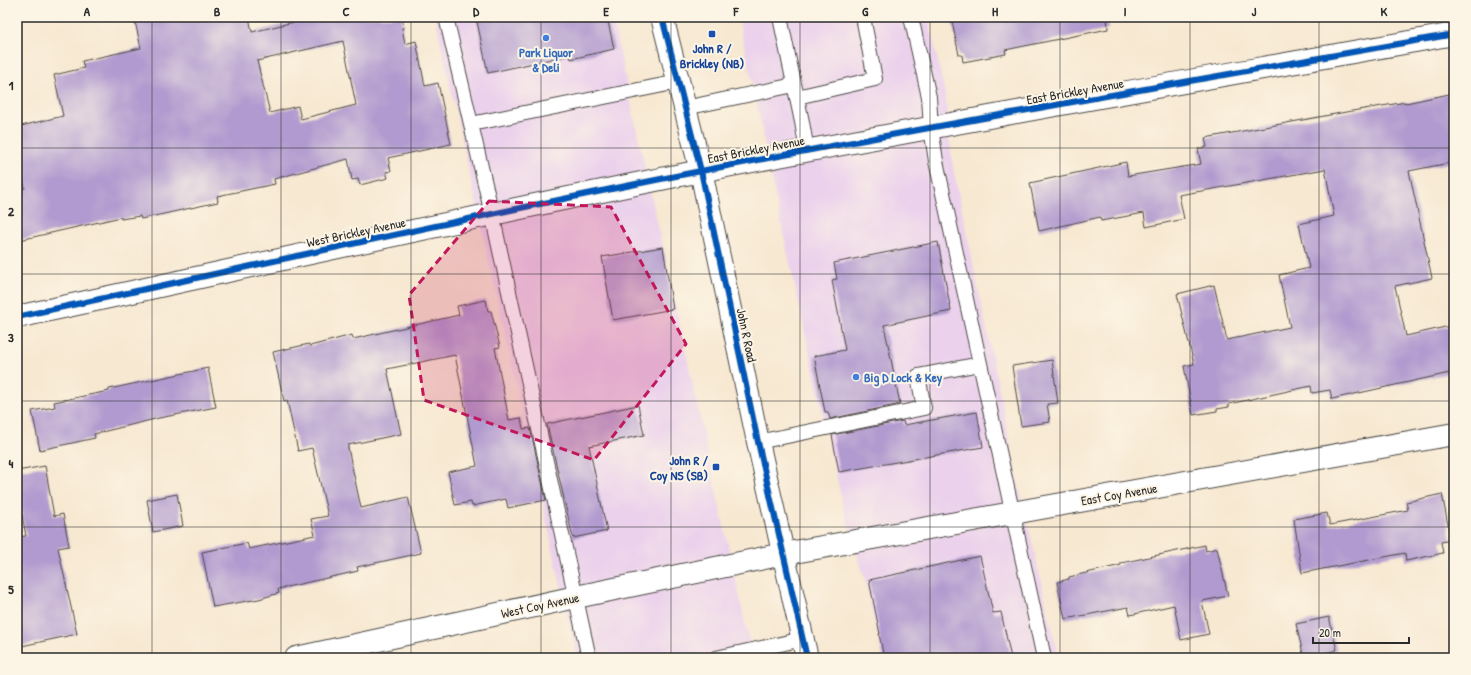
<svg xmlns="http://www.w3.org/2000/svg" width="1471" height="675" font-family="'Patrick Hand',sans-serif">
	<style>
		.built { fill: #ebd1ec }
		.building { fill: #b19acf; fill-rule: evenodd }
		.lines { fill: none; stroke-linecap: round; stroke-linejoin: round }
		.service-casing { stroke: #4a4744; stroke-width: 16 }
		.minor-casing { stroke: #4a4744; stroke-width: 24 }
		.secondary-casing { stroke: #4a4744; stroke-width: 24 }
		.service { stroke: #fff; stroke-width: 14 }
		.minor { stroke: #fff; stroke-width: 22 }
		.secondary { stroke: #fff; stroke-width: 22 }
		.cycleway-casing { stroke: #fcf5e5; stroke-width: 8 }
		.cycleway { stroke: #0057b8; stroke-width: 6 }
		.marked { fill: #c2185b; fill-opacity: 0.2; stroke: #c2185b; stroke-width: 3; stroke-dasharray: 8 5; stroke-linejoin: round }
		.grid { fill: none; stroke: #2b2b2b; stroke-width: 1; stroke-opacity: 0.55 }
		.transit-dot { fill: #1a4fb4; stroke: #fcf5e5; stroke-width: 1.5 }
		.shop-dot { fill: #3f7fe0; stroke: #fcf5e5; stroke-width: 1.5 }
		.labels { text-anchor: middle; stroke-width: 4; stroke-linejoin: round; paint-order: stroke }
		.transit-label { font-size: 13px; font-weight: bold; fill: #164399; stroke: #fcf5e5 }
		.shop-label { font-size: 13px; font-weight: bold; fill: #366cbe; stroke: #fcf5e5 }
		.street-label { font-size: 13px; fill: #2b2b2b; stroke: #fcf5e5 }
		.neatline { fill: none; stroke: #2b2b2b; stroke-width: 1.5 }
		.grid-label { font-size: 13px; text-anchor: middle; font-weight: bold; fill: #2b2b2b }
	</style>
	<rect width="100%" height="100%" fill="#fcf5e5"/>
	<filter id="ink" filterUnits="userSpaceOnUse"><feTurbulence type="fractalNoise" baseFrequency=".025" numOctaves="2"/><feDisplacementMap in="SourceGraphic" scale="8" xChannelSelector="R" yChannelSelector="G"/><feConvolveMatrix kernelMatrix="1 2 1 2 8 2 1 2 1" color-interpolation-filters="sRGB"/></filter>
	<filter id="wash" filterUnits="userSpaceOnUse"><feTurbulence type="fractalNoise" baseFrequency=".012" numOctaves="4" result="noise"/><feDisplacementMap in="SourceGraphic" scale="16" xChannelSelector="R" yChannelSelector="G"/><feGaussianBlur stdDeviation="0.9" result="paint"/><feColorMatrix in="noise" values="0 0 0 0 0 0 0 0 0 0 0 0 0 0 0 0 0 1.4 0 .05"/><feComposite in="paint" operator="in"/></filter>
	<g filter="url(#wash)">
		<rect width="100%" height="100%" fill="#f7e8d1"/>
		<path class="built" d="M 435,17 L 612,17 L 753,658 L 577,658 Z
			M 738,17 L 928,17 L 945,93 L 952,162 L 1019,486 L 1059,658 L 883,658 L 865,579 L 844,511 L 772,181 L 761,124 Z"/>
		<g id="blocks">
			<path class="building" d="M 134,17 L 249,17 L 252,32 L 315,17 L 402,17 L 404,28 L 402,28 L 405,44 L 416,41 L 425,86 L 438,83 L 451,144 L 388,158 L 391,171 L 386,172 L 388,178 L 360,185 L 358,179 L 352,180 L 348,159 L 274,179 L 275,184 L 217,196 L 218,202 L 141,219 L 140,216 L 121,219 L 121,217 L 20,240 L 17,225 L 17,190 L 25,188 L 17,155 L 17,127 L 63,116 L 54,75 L 84,68 L 82,61 L 141,48 ZM 343,41 L 356,105 L 301,119 L 298,106 L 270,113 L 257,61 Z
				M 476,17 L 607,17 L 614,49 L 571,59 L 570,55 L 488,73 Z
				M 951,17 L 1107,17 L 1108,29 L 1005,50 L 1006,54 L 963,62 L 962,55 L 959,55 Z
				M 1454,93 L 1454,162 L 1409,171 L 1432,278 L 1395,286 L 1406,336 L 1454,325 L 1454,372 L 1332,399 L 1330,390 L 1312,393 L 1311,386 L 1229,404 L 1229,407 L 1217,409 L 1217,411 L 1193,415 L 1184,366 L 1194,364 L 1177,294 L 1214,285 L 1227,340 L 1290,327 L 1279,275 L 1309,268 L 1299,224 L 1334,216 L 1325,169 L 1179,195 L 1184,219 L 1146,227 L 1144,213 L 1101,221 L 1100,217 L 1039,231 L 1030,183 L 1126,162 L 1128,176 L 1201,164 L 1198,149 L 1207,147 L 1205,138 L 1346,112 L 1406,102 L 1406,103 Z
				M 938,242 L 951,311 L 884,325 L 900,404 L 830,419 L 828,412 L 825,412 L 814,356 L 845,350 L 832,280 L 837,279 L 834,263 Z
				M 663,247 L 673,309 L 613,320 L 602,257 Z
				M 486,300 L 488,311 L 491,311 L 500,347 L 495,348 L 509,420 L 521,418 L 523,429 L 530,428 L 546,500 L 508,508 L 506,499 L 472,506 L 471,502 L 455,505 L 448,472 L 477,466 L 455,355 L 387,369 L 401,434 L 348,445 L 348,448 L 361,508 L 408,497 L 421,553 L 357,567 L 358,571 L 278,589 L 279,593 L 259,599 L 213,607 L 202,552 L 247,543 L 249,549 L 315,535 L 311,519 L 328,516 L 312,448 L 298,451 L 287,400 L 284,401 L 273,352 L 309,344 L 310,346 L 352,335 L 353,339 L 459,315 L 457,306 Z
				M 1052,360 L 1058,403 L 1047,404 L 1050,422 L 1021,426 L 1012,366 Z
				M 208,368 L 216,407 L 159,418 L 94,434 L 95,438 L 40,450 L 32,411 L 55,407 L 54,402 L 109,391 L 109,389 Z
				M 638,405 L 644,435 L 589,446 L 607,531 L 573,538 L 547,424 Z
				M 977,412 L 983,447 L 839,472 L 832,435 L 903,421 L 904,425 Z
				M 45,466 L 54,516 L 63,514 L 69,546 L 58,548 L 77,634 L 17,647 L 17,537 L 26,536 L 17,489 L 17,471 Z
				M 177,494 L 183,526 L 153,532 L 147,500 Z
				M 1442,494 L 1451,540 L 1441,542 L 1443,553 L 1406,561 L 1405,553 L 1302,573 L 1294,519 L 1327,513 L 1330,525 L 1408,510 L 1406,502 Z
				M 1205,545 L 1206,551 L 1217,548 L 1228,596 L 1202,601 L 1209,634 L 1181,640 L 1174,605 L 1130,615 L 1128,607 L 1065,619 L 1057,582 L 1069,579 L 1069,577 L 1121,565 L 1121,563 Z
				M 980,556 L 993,613 L 1001,612 L 1011,658 L 884,658 L 879,634 L 880,634 L 869,580 Z
				M 1329,617 L 1337,650 L 1304,658 L 1296,624 Z"/>
		</g>
	</g>
	<g filter="url(#ink)">
		<use href="#blocks" fill-opacity="0" stroke="#4a4744" stroke-width="1"/>
		<g class="lines">
			<defs>
				<path id="service" d="M 446,17 L 492,214 L 589,658
					M 780,17 L 802,122 L 807,151
					M 911,17 L 929,97 L 931,128 L 936,161 L 1044,658
					M 797,97 L 875,79 L 863,17
					M 685,108 L 794,85
					M 471,124 L 678,82
					M 758,442 L 924,408 L 918,376 L 980,364
					M 716,658 L 803,639"/>
				<path id="minor" d="M 17,317 C 245,268 472,216 701,171 C 951,122 1203,79 1454,34
					M 296,658 L 576,597 L 783,554 L 1454,434"/>
				<path id="secondary" d="M 662,17 L 701,171 L 758,442 L 807,658"/>
			</defs>
			<use href="#service" class="service-casing"/>
			<use href="#minor" class="minor-casing"/>
			<use href="#secondary" class="secondary-casing"/>
			<use href="#service" class="service"/>
			<use href="#minor" class="minor"/>
			<use href="#secondary" class="secondary"/>
			<defs>
				<path id="cycleway" d="M 662,17 L 701,171 L 758,442 L 807,658
					M 17,317 C 245,268 472,216 701,171 C 951,122 1203,79 1454,34"/>
			</defs>
			<use href="#cycleway" class="cycleway-casing"/>
			<use href="#cycleway" class="cycleway"/>
		</g>
	</g>
	<path class="marked" d="M 489,201 L 611,207 L 686,344 L 594,460 L 424,400 L 409,295 Z"/>
	<path class="grid" d="M 152,17 L 152,658M 281,17 L 281,658M 411,17 L 411,658M 541,17 L 541,658M 671,17 L 671,658M 800,17 L 800,658M 930,17 L 930,658M 1060,17 L 1060,658M 1190,17 L 1190,658M 1319,17 L 1319,658M 17,148 L 1454,148M 17,274 L 1454,274M 17,401 L 1454,401M 17,527 L 1454,527"/>
	<g class="transit-dot">
		<rect x="708" y="30" width="8" height="8" rx="2"/>
		<rect x="712" y="463" width="8" height="8" rx="2"/>
	</g>
	<g class="shop-dot">
		<circle cx="546" cy="38" r="4"/>
		<circle cx="856" cy="377" r="4"/>
	</g>
	<g class="labels">
		<g class="transit-label">
			<text x="712" y="53">John R /<tspan x="712" dy="15">Brickley (NB)</tspan></text>
			<text x="708" y="465" text-anchor="end">John R /<tspan x="708" dy="15">Coy NS (SB)</tspan></text>
		</g>
		<g class="shop-label">
			<text x="546" y="57">Park Liquor<tspan x="546" dy="15">&amp; Deli</tspan></text>
			<text x="864" y="382" text-anchor="start">Big D Lock &amp; Key</text>
		</g>
		<g class="street-label">
			<text transform="translate(1075 91) rotate(-10)" y="5">East Brickley Avenue</text>
			<text transform="translate(756 149) rotate(-11)" y="5">East Brickley Avenue</text>
			<text transform="translate(356 232) rotate(-12)" y="5">West Brickley Avenue</text>
			<text transform="translate(747 335) rotate(78)" y="5">John R Road</text>
			<text transform="translate(1119 494) rotate(-10)" y="5">East Coy Avenue</text>
			<text transform="translate(540 605) rotate(-12)" y="5">West Coy Avenue</text>
		</g>
	</g>
	<rect width="1471" height="675" fill="none" stroke="#fcf5e5" stroke-width="44"/>
	<path d="M1313 637v6h96v-6" fill="none" stroke="#2b2b2b" stroke-width="2"/>
	<text x="1319" y="637" font-size="12" fill="#2b2b2b" stroke="#fcf5e5" stroke-width="3" paint-order="stroke">20 m</text>
	<rect x="22" y="22" width="1427" height="631" class="neatline"/>
	<g class="grid-label">
		<text x="87" y="16">A</text>
		<text x="217" y="16">B</text>
		<text x="346" y="16">C</text>
		<text x="476" y="16">D</text>
		<text x="606" y="16">E</text>
		<text x="736" y="16">F</text>
		<text x="865" y="16">G</text>
		<text x="995" y="16">H</text>
		<text x="1125" y="16">I</text>
		<text x="1254" y="16">J</text>
		<text x="1384" y="16">K</text>
		<text x="11" y="90">1</text>
		<text x="11" y="216">2</text>
		<text x="11" y="342">3</text>
		<text x="11" y="468">4</text>
		<text x="11" y="594">5</text>
	</g>
</svg>
